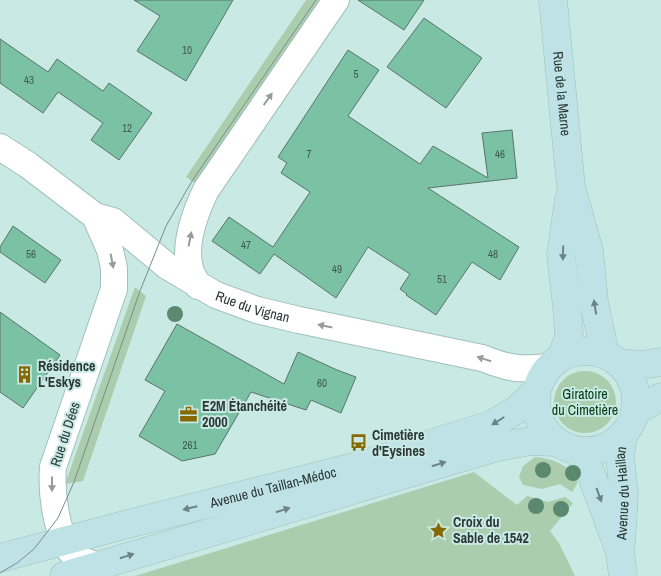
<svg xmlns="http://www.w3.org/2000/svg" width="661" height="576" font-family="'Archivo Narrow',sans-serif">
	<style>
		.green { fill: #abcdad }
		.building { fill: #7bc1a4; stroke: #5a7468 }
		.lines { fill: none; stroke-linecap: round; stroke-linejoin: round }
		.street-casing { stroke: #a1c0bb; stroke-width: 28 }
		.secondary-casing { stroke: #a1c0bb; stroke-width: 29 }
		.street { stroke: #fff; stroke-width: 26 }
		.secondary { stroke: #bee2e5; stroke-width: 28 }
		.tram { stroke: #788e8b; stroke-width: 1 }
		.tree { fill: #5b896f }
		.oneway { fill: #959c9a }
		.oneway2 { fill: #6d8485 }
		.labels { text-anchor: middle; stroke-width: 4; stroke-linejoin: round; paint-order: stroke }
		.number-label { font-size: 11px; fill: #3f5a52 }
		.street-label { font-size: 14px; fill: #2b3836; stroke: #c9e9e4 }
		.poi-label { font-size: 14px; font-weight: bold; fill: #2b3836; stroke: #c9e9e4; text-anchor: start }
		.park-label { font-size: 14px; fill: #013a10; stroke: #c9e9e4 }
	</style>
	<rect width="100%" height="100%" fill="#c9e9e4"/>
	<path class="green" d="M 306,0 L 325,0 L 199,186 L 186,177 Z
		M 135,287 L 146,296 L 83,481 L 65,484 Z
		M554 402a31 31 0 1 1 62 0a31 31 0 1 1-62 0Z
		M 535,457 C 554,459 563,463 577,477 L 577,484 L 572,492 L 560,484 L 542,489 L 523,485 L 519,477 L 523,466 Z
		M 474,472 L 517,505 L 527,496 L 548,502 L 565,497 L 573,503 L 550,531 L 559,543 L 575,576 L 135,576 Z"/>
	<path class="building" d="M 134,0 L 233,0 L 186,81 L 137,51 L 160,16 Z
		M 358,0 L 424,0 L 404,30 Z
		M 424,18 L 482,58 L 446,108 L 387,67 Z
		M 0,39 L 48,72 L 57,59 L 103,91 L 109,83 L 152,113 L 119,160 L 91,140 L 103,123 L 58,92 L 43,113 L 0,83 Z
		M 348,50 L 379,70 L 348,116 L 420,164 L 433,146 L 488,178 L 482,133 L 512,130 L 517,178 L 428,188 L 519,247 L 500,280 L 472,262 L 436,315 L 406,295 L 407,294 L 400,289 L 410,274 L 368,247 L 336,298 L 274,254 L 260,274 L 212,241 L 229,217 L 273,247 L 310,192 L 281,173 L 287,163 L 278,157 Z
		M 13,226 L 61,260 L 45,283 L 0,252 L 0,247 Z
		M 0,312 L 60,355 L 23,408 L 0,392 Z
		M 177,324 L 284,384 L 298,352 L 337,370 L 356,377 L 341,413 L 311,400 L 306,410 L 251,392 L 215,454 L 182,461 L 139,436 L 165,391 L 145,380 Z"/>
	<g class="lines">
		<defs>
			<g id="street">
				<path id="s1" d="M 0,147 L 28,165 L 95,216 L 113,221 L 167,266 L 216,295 L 257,310 L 299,320 L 482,358 C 510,369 519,370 549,367"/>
				<path d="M 95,216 L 110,250 L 114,268 L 114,289 L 53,467 C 51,492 56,539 75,556 C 81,560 90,563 97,566"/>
				<path d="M 198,286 C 196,281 193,276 191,272 C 182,246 195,213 206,190 L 336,0"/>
			</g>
			<g id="secondary">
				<path id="s2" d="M 553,0 L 571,187 L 589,251 L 594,302 L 605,354"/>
				<circle cx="586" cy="401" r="50"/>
				<path d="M 562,356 L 569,337 L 567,306 L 561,255 L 569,199"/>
				<path d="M 619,363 L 641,365 L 661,362"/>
				<path d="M 635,411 L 661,397"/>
				<path d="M 578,452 L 590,471 L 620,552 L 623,576"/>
				<path id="s3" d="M 621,543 L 624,494 L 620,456 L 623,435"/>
				<path id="s4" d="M 0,558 L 124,525 L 361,465 L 491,425 L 518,409 L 536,391"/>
				<path d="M 64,576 L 497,447 L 531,441 L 555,442"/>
			</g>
		</defs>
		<use href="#street" class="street-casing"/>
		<use href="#secondary" class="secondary-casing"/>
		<use href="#street" class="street"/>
		<use href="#secondary" class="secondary"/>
		<path class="tram" d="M 0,573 L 17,563 L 34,549 L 58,518 L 74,482 L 140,291 L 166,226 L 192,181 L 316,0"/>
	</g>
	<g class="tree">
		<circle cx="175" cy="314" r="8"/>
		<circle cx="543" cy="470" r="8"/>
		<circle cx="573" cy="473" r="8"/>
		<circle cx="536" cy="506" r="8"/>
		<circle cx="561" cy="509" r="8"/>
	</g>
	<defs><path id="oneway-solid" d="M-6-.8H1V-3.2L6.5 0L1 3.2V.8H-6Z" transform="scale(1.25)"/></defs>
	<g class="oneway">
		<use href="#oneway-solid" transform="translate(268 99) rotate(-55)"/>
		<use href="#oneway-solid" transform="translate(190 239) rotate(-79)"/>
		<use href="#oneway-solid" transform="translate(112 261) rotate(79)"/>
		<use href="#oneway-solid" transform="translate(325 326) rotate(-168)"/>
		<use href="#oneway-solid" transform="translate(484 359) rotate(-162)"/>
		<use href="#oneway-solid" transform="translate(52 484) rotate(90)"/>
	</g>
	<g class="oneway2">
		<use href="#oneway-solid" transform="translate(563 253) rotate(92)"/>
		<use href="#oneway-solid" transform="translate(595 307) rotate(-99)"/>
		<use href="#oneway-solid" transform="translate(498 421) rotate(148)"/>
		<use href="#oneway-solid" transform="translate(439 464) rotate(-17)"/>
		<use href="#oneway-solid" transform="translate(599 495) rotate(70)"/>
		<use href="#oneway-solid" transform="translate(190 508) rotate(166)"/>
		<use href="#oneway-solid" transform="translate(283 510) rotate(-17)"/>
		<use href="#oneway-solid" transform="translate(127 556) rotate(-17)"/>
	</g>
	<defs>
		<symbol id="building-bare" viewBox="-9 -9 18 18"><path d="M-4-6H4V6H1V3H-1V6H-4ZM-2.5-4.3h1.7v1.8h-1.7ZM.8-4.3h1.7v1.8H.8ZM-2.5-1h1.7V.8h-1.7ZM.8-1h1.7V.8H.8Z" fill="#856903" stroke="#c9e9e4" stroke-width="2.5" paint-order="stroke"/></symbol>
		<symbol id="office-bare" viewBox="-9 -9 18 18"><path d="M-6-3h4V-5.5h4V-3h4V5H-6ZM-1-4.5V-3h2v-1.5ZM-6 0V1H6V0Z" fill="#856903" stroke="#c9e9e4" stroke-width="2.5" paint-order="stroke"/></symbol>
		<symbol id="bus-bare" viewBox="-9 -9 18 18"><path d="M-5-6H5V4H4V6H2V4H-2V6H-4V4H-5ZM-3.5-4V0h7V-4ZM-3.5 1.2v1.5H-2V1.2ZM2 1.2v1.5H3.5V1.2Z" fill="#856903" stroke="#c9e9e4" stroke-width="2.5" paint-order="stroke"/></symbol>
		<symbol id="sight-bare" viewBox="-9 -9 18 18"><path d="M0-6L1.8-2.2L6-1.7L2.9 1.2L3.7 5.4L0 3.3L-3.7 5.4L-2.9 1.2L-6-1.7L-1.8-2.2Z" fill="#856903" stroke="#c9e9e4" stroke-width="2.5" paint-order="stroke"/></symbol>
	</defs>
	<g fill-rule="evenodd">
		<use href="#building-bare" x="12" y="362" width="25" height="25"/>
		<use href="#office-bare" x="176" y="402" width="25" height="25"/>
		<use href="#bus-bare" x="346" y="430" width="25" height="25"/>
		<use href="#sight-bare" x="426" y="518" width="25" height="25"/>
	</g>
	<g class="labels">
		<g class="number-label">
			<text x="187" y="54">10</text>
			<text x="356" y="78">5</text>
			<text x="29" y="84">43</text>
			<text x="127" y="132">12</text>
			<text x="309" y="158">7</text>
			<text x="500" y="158">46</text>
			<text x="246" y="249">47</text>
			<text x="31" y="258">56</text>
			<text x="493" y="258">48</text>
			<text x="337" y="273">49</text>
			<text x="442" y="283">51</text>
			<text x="322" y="387">60</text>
			<text x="190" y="449">261</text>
		</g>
		<g class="street-label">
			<text dy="5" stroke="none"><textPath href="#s2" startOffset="94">Rue de la Marne</textPath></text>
			<text dy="5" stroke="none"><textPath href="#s1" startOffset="302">Rue du Vignan</textPath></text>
			<text transform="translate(65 434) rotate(-72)" y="5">Rue du Dées</text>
			<text dy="5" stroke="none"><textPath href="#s4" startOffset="282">Avenue du Taillan-Médoc</textPath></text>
			<text dy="5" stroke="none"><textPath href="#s3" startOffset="50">Avenue du Haillan</textPath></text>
		</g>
		<g class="poi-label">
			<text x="38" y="371">Résidence<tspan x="38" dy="16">L'Eskys</tspan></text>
			<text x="202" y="411">E2M Étanchéité<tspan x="202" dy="16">2000</tspan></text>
			<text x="372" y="440">Cimetière<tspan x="372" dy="16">d'Eysines</tspan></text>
			<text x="453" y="527">Croix du<tspan x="453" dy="16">Sable de 1542</tspan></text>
		</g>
		<g class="park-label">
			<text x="585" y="399">Giratoire<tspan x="585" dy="16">du Cimetière</tspan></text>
		</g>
	</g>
</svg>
